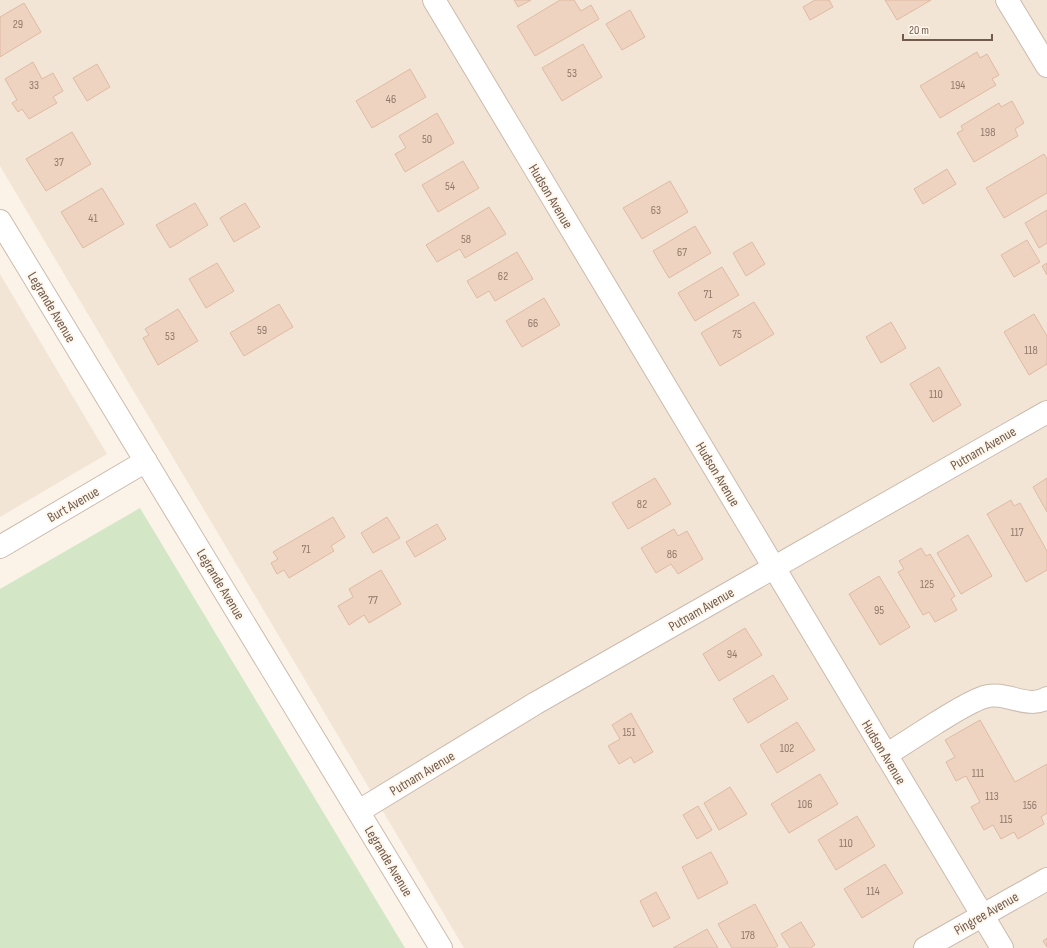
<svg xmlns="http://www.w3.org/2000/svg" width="1047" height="948" font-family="'Sofia Sans Condensed',sans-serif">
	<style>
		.residential { fill: #f2e5d6 }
		.green { fill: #d3e7c6 }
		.building { fill: #eed3c1; stroke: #dfbaa2 }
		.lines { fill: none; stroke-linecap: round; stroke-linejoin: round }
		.minor-casing { stroke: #ccbbae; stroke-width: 24 }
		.minor { stroke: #fff; stroke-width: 22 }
		.labels { text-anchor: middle; stroke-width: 4; stroke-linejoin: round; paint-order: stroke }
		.number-label { font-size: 12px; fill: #91796a }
		.street-label { font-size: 14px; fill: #725b4d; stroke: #fef7ed }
	</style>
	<rect width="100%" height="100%" fill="#fbf3e7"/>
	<path class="residential" d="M 0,0 L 1047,0 L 1047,948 L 464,948 L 0,166 Z
		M 0,274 L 107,454 L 0,517 Z"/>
	<path class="green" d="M 140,508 L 405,948 L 0,948 L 0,589 Z"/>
	<path class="building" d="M 514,0 L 531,0 L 518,7 Z
		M 560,0 L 574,0 L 581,11 L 591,5 L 599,19 L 535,56 L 517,26 Z
		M 815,0 L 829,0 L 833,7 L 810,20 L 803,7 Z
		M 885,0 L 931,0 L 897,20 Z
		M 24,3 L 41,32 L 0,57 L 0,17 Z
		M 630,10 L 645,37 L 622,50 L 606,24 Z
		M 583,44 L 602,77 L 562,101 L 542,68 Z
		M 977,52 L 980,58 L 987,54 L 999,75 L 992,79 L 996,85 L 940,118 L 920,86 Z
		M 33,62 L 42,79 L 53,73 L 63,91 L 53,97 L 57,103 L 29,119 L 22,109 L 18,112 L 12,103 L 17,100 L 5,79 Z
		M 97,64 L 110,87 L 87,101 L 73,78 Z
		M 410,69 L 426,97 L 372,128 L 356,101 Z
		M 1012,101 L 1024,123 L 1015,129 L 1018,136 L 974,162 L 957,133 L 963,130 L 961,126 L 999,103 L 1001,107 Z
		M 437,113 L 454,143 L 405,172 L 395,154 L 406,148 L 399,136 Z
		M 72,132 L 91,164 L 46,191 L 26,159 Z
		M 1044,154 L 1047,159 L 1047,193 L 1004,218 L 986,188 Z
		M 463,161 L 479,188 L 438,212 L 422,185 Z
		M 947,169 L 956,184 L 923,204 L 914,189 Z
		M 670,181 L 688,212 L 642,239 L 623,208 Z
		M 102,188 L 124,224 L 83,248 L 61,212 Z
		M 195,203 L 208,225 L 170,248 L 156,225 Z
		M 245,203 L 260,227 L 234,242 L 220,218 Z
		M 489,207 L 506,234 L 465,258 L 460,249 L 437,262 L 426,245 Z
		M 1047,210 L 1047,243 L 1039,248 L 1025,223 Z
		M 695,226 L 711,253 L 669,278 L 653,251 Z
		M 1027,240 L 1040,262 L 1014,277 L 1001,255 Z
		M 752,242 L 765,264 L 746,276 L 733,253 Z
		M 517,252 L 533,279 L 495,301 L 489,291 L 477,298 L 467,281 Z
		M 217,263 L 234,291 L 206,308 L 189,279 Z
		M 1047,263 L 1047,275 L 1042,266 Z
		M 722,267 L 739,295 L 695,321 L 678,293 Z
		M 544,298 L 560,325 L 522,347 L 506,321 Z
		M 754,302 L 774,334 L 720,366 L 701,333 Z
		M 279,304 L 293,327 L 244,356 L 230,333 Z
		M 178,309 L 198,341 L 158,365 L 143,338 L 149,335 L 145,329 Z
		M 1034,314 L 1047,336 L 1047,364 L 1029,375 L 1004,332 Z
		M 891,322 L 906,348 L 881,363 L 866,337 Z
		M 939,367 L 961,405 L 933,422 L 910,384 Z
		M 655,478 L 671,504 L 628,529 L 612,503 Z
		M 1047,478 L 1047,512 L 1033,487 Z
		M 1011,500 L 1014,506 L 1020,503 L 1047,551 L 1047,570 L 1026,582 L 987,514 Z
		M 333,517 L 345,537 L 331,546 L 334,551 L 289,578 L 284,570 L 277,574 L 271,563 L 278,559 L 273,552 Z
		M 387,517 L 400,538 L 373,553 L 361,533 Z
		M 437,524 L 446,539 L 415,557 L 406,542 Z
		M 674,529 L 678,536 L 687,531 L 703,559 L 678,574 L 671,564 L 656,573 L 641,548 Z
		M 968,535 L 992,576 L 961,594 L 937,553 Z
		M 921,548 L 926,556 L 930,554 L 955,596 L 951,599 L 957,610 L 935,622 L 929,612 L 923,615 L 898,572 L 904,569 L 899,561 Z
		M 381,570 L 401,604 L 369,623 L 364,615 L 349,625 L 338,606 L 353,597 L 349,589 Z
		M 879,576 L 910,627 L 880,645 L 849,594 Z
		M 745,628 L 762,655 L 719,681 L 703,654 Z
		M 773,675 L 788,699 L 748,723 L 733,699 Z
		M 631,713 L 653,752 L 634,763 L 631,757 L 619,764 L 608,746 L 620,739 L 612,725 Z
		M 980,720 L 1015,782 L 1047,764 L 1047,813 L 1041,817 L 1044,824 L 1018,839 L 1014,832 L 1001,839 L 993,825 L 984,830 L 971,807 L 980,802 L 966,776 L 956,781 L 946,762 L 955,757 L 945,740 Z
		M 797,722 L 815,750 L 777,773 L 760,745 Z
		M 820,774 L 838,804 L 789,833 L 771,804 Z
		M 730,787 L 747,814 L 719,830 L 704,803 Z
		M 698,806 L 712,830 L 697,839 L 683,815 Z
		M 857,816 L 875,846 L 836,870 L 818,840 Z
		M 711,852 L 728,883 L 698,899 L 682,867 Z
		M 885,864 L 903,893 L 862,918 L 844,889 Z
		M 656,892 L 670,918 L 653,927 L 640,901 Z
		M 755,904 L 778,946 L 774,948 L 732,948 L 718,924 Z
		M 801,922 L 815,945 L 810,948 L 790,948 L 781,934 Z
		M 707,929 L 718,948 L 673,948 Z
		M 1047,938 L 1047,947 L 1043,941 Z"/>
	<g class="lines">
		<defs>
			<path id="minor" d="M 434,0 L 1002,948
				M 1007,0 L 1047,66
				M 0,221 L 441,948
				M 0,547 L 146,461
				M 886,755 C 903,744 919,734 936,723 C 951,714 967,703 984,697 C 1006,690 1027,710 1047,698
				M 359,811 L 536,703 L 1047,412
				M 925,948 L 1047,879"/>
		</defs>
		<use href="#minor" class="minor-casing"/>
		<use href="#minor" class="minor"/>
	</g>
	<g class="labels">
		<g class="number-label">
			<text x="18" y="28">29</text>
			<text x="572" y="77">53</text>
			<text x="34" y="89">33</text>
			<text x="958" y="89">194</text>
			<text x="391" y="103">46</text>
			<text x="988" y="136">198</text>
			<text x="427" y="143">50</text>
			<text x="59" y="166">37</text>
			<text x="450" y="190">54</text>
			<text x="656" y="214">63</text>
			<text x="93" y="222">41</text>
			<text x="466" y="243">58</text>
			<text x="682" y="256">67</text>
			<text x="503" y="280">62</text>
			<text x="708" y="298">71</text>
			<text x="533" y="327">66</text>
			<text x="262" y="334">59</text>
			<text x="737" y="338">75</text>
			<text x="170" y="340">53</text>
			<text x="1031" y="354">118</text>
			<text x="936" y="398">110</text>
			<text x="642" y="508">82</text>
			<text x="1017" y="536">117</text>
			<text x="306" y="553">71</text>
			<text x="672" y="558">86</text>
			<text x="927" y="588">125</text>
			<text x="373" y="604">77</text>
			<text x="879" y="614">95</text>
			<text x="732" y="658">94</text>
			<text x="629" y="736">151</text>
			<text x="787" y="752">102</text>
			<text x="978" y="777">111</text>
			<text x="992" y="800">113</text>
			<text x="805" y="808">106</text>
			<text x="1030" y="809">156</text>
			<text x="1006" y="823">115</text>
			<text x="846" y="847">110</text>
			<text x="873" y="895">114</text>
			<text x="748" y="939">178</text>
		</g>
		<g class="street-label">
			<text transform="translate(551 196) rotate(59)" y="5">Hudson Avenue</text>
			<text transform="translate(52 307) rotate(59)" y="5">Legrande Avenue</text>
			<text transform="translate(983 448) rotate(-30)" y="5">Putnam Avenue</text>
			<text transform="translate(718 474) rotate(59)" y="5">Hudson Avenue</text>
			<text transform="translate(73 504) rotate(-30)" y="5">Burt Avenue</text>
			<text transform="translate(221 584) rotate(59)" y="5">Legrande Avenue</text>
			<text transform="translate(701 609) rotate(-30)" y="5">Putnam Avenue</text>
			<text transform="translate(884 752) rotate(59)" y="5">Hudson Avenue</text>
			<text transform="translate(422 773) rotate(-31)" y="5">Putnam Avenue</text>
			<text transform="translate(389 861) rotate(59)" y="5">Legrande Avenue</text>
			<text transform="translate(986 913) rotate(-30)" y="5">Pingree Avenue</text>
		</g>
	</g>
	<path d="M903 34v6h89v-6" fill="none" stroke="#725b4d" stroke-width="2"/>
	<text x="909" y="34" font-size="12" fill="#725b4d" stroke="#fef7ed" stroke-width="3" paint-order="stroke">20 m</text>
</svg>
